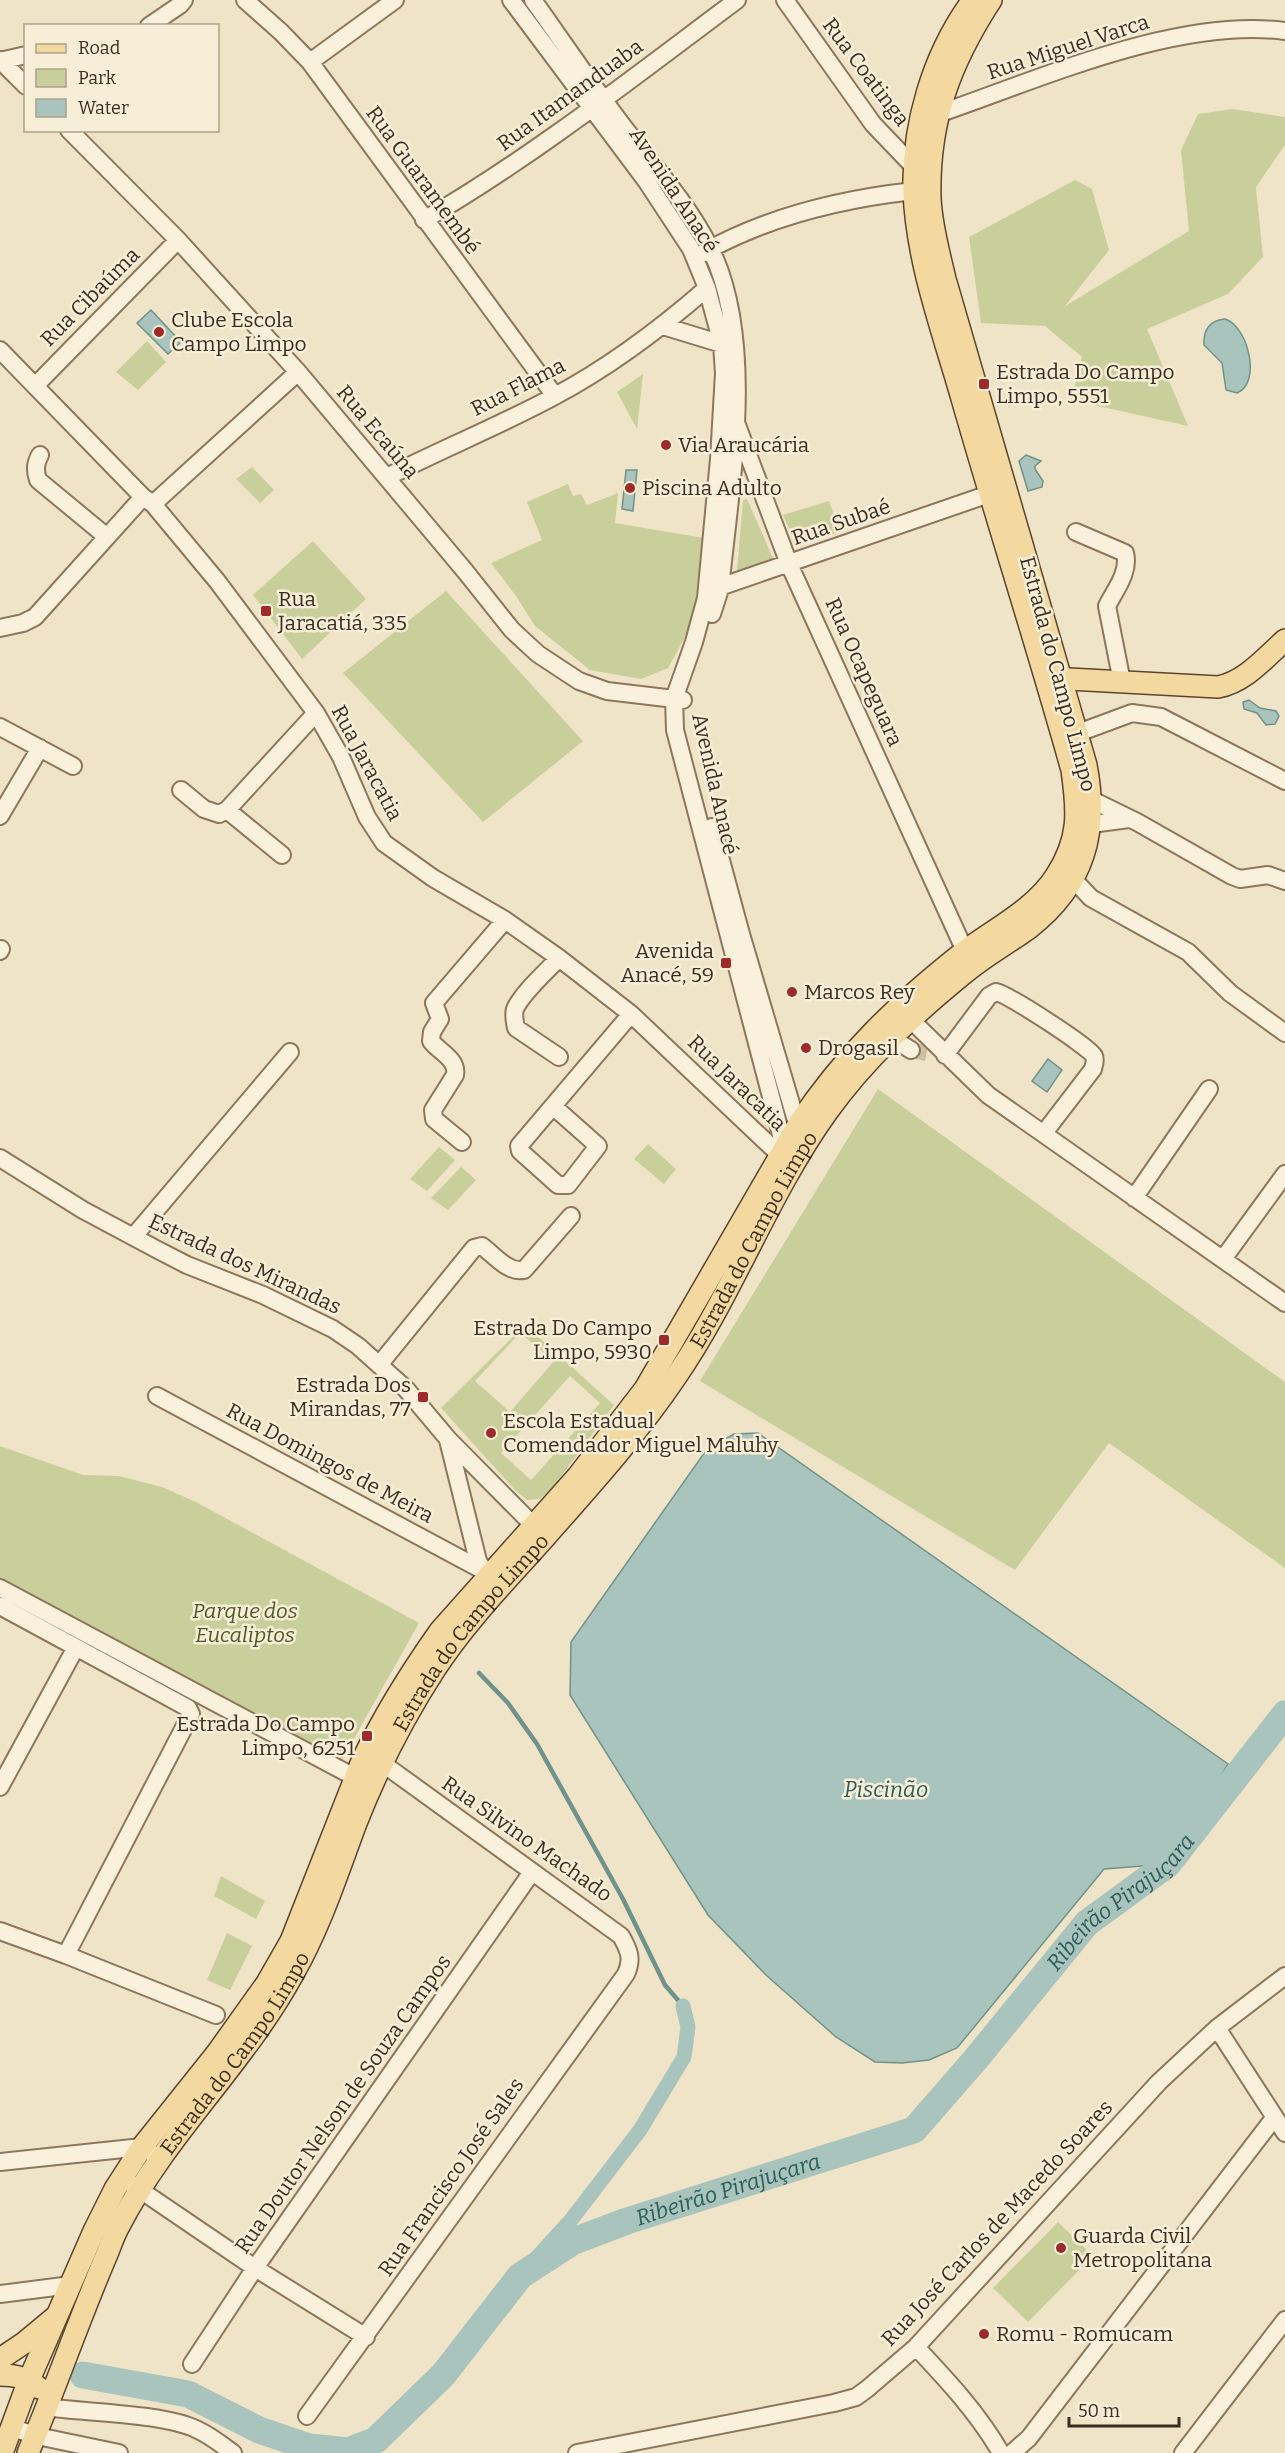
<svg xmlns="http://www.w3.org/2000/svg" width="1285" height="2453" font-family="Bitter,serif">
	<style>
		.green { fill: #c9cf9b; fill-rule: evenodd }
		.water { fill: #a9c4bc; stroke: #6f938a; stroke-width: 1.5 }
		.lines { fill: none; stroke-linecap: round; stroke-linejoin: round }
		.stream { stroke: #6f938a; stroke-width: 4.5 }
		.canal { stroke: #a9c4bc; stroke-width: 15 }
		.river { stroke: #a9c4bc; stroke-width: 27 }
		.minor-tunnel { stroke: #ccc0a6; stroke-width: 16; stroke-dasharray: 16 8; stroke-linecap: butt }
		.minor-casing { stroke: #8d765c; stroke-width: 20 }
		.major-casing { stroke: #5b4430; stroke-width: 24 }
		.minor { stroke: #faf1dc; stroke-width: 16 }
		.major { stroke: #f3d9a0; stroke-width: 21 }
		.poi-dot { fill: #9e2a2b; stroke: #f7eed8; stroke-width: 2 }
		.labels { text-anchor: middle; stroke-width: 5; stroke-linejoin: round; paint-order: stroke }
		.street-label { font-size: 21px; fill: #3d2e20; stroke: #f7eed8 }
		.poi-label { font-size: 21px; fill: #3d2e20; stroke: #f7eed8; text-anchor: start }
		.park-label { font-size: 21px; font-style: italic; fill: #4d5a26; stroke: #f7eed8 }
		.water-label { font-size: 22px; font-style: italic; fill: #2f5d5a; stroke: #f7eed8 }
	</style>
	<rect width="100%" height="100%" fill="#f0e4c8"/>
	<path class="green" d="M 1233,109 L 1285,117 L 1285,145 L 1256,187 L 1263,257 L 1228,294 L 1147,329 L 1188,426 L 1071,400 L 1082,357 L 1045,326 L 981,323 L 969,237 L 1075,180 L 1092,189 L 1109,250 L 1065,306 L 1189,231 L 1181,150 L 1198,114 Z
		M 147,341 L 166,362 L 138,390 L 116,372 Z
		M 643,374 L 637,429 L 617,392 Z
		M 252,467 L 274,490 L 260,503 L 236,479 Z
		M 568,484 L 573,496 L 581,494 L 587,505 L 618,493 L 615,523 L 710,539 L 689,630 L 668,668 L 641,679 L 590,670 L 535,626 L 516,596 L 491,563 L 542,540 L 527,502 Z
		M 747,499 L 773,558 L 737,571 L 743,500 Z
		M 829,501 L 840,532 L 797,545 L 783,515 Z
		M 313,541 L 366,599 L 302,659 L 253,595 Z
		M 446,591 L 583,741 L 483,822 L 343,673 Z
		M 878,1089 L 1285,1382 L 1285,1568 L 1109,1443 L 1015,1570 L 700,1381 Z
		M 648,1144 L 676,1169 L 664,1184 L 634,1159 Z
		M 439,1147 L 455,1160 L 427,1191 L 410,1179 Z
		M 461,1167 L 476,1180 L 448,1210 L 431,1198 Z
		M 525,1325 L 614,1405 L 554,1486 L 540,1499 L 527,1500 L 515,1490 L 441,1408 ZM 520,1333 L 554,1361 L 510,1412 L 475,1381 ZM 570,1376 L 600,1403 L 531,1480 L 501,1453 Z
		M 0,1446 L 83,1475 L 119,1476 L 162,1487 L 196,1502 L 419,1623 L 338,1767 L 122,1650 L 0,1578 Z
		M 221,1876 L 265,1901 L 256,1919 L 214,1896 Z
		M 227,1933 L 252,1946 L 230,1990 L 207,1980 Z
		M 1058,2222 L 1093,2256 L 1028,2322 L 993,2288 Z"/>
	<path class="water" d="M 151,310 L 181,342 L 168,354 L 137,323 Z
		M 1225,319 C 1248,326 1262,383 1237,393 L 1226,390 L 1222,363 L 1204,345 C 1203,330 1210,320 1225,319 Z
		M 1026,455 L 1041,461 L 1035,466 L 1035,469 L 1043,481 L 1042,487 L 1028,491 L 1019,461 Z
		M 626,470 L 637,470 L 633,511 L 622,509 Z
		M 1249,700 L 1260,708 L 1276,711 L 1279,716 L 1275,724 L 1266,725 L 1257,713 L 1244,709 L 1243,702 Z
		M 1048,1059 L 1062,1070 L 1047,1092 L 1032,1081 Z
		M 758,1433 L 1228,1764 L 1168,1864 L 1104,1869 L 957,2048 L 929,2060 L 902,2063 L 875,2062 L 836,2037 L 766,1975 L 708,1915 L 570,1695 L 571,1642 L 707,1449 L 734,1434 Z"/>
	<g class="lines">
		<path class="stream" d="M 479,1673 L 508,1703 L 537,1744 L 623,1899 L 665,1985 L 683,2006"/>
		<path class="canal" d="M 520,2276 L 571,2220 L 640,2130 L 684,2057 L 688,2027 L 683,2006"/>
		<path class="river" id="s1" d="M 83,2375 L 188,2394 L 259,2430 L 309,2447 L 348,2451 L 376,2440 L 443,2375 L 520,2276 L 574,2241 L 627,2221 L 914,2130 L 975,2060 L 1087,1923 L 1168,1864 L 1285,1714"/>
		<path class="minor-tunnel" d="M 911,1050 L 931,1054"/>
		<defs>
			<path id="minor" d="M 245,0 L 281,32 L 310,62 L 555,396
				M 511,0 L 647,182 L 691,249 L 707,288 L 722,344 L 724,373 L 719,459 L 706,598 L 694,642 L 674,699 L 675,730 L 786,1154
				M 533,0 C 563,42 592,85 623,126 C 653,165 688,204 710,248 C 757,341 730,488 720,589 L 712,614
				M 785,0 L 873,124 L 915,168
				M 149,26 L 180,5 L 184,0
				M 0,60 L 26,86
				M 0,61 L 26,55
				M 310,62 L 395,0
				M 938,114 C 1040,79 1177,17 1285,31
				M 69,130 L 178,240 L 298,372 L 465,571 L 512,630 L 538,654 L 579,681 L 607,691 L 683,700
				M 424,220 C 534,156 635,76 737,0
				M 701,254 C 766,217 840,199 914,191
				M 663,326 L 722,344
				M 0,350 L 143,497 L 153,504 L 217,581 L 316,713 L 341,757 L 367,817 L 384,843 L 433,878 L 505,920 L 559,958 L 631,1014 L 781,1156
				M 35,386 L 178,240
				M 737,425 L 789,564 L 965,951
				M 40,455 C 35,464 35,470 38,480 L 107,537
				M 387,477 C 442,449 499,426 553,397 C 608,368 660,329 707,288
				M 153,504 L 298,372
				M 1076,532 L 1125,553 C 1130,572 1115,590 1107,606 L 1122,682
				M 711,590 L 989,494
				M 0,628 L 23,623 L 35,617 L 143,497
				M 0,727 L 73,766
				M 1078,733 L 1132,713 L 1161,717 L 1285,781
				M 181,790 L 204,809 L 219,814 L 227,810 L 316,713
				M 1092,800 L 1137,822 L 1232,876 L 1240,879 L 1268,875 L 1285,881
				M 227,810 L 282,855
				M 0,816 L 40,748
				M 1091,824 L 1129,819
				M 712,827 L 741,934 L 800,1134
				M 1073,879 L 1091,898 L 1188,952 L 1230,993 L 1285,1033
				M 0,951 L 1,949
				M 909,1018 L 988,1095 L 1285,1303
				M 890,1037 L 911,1050
				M 945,1055 L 989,996 L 996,992 C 1009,995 1088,1046 1094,1056 C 1096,1060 1094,1064 1093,1069 L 1044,1133
				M 559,1057 L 516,1028 C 515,1022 513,1015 515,1009 C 522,993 547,971 559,958
				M 554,1107 L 598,1146 L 568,1185 L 558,1185 L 520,1151 L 519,1146 L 631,1014
				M 462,1142 L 434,1119 L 433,1110 L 455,1075 C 458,1059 439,1052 431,1041 L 432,1032 L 440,1019 L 434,1003 L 505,920
				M 0,1158 L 83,1210 L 156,1249 L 187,1265 L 263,1295 L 333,1329 L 358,1346 L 406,1389 L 448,1439 L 542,1534
				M 1134,1198 L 1209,1089
				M 134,1236 L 290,1052
				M 1223,1259 L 1285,1174
				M 379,1365 L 474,1248 L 482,1246 C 494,1255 508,1273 524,1270 L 571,1216
				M 157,1396 L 482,1570
				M 448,1440 L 478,1561 L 486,1573
				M 0,1588 L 345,1772
				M 0,1606 L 188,1708 L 191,1714 L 66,1955
				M 0,1787 L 75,1649
				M 0,1931 L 66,1955 L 216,2015
				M 1217,2028 L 1285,2133
				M 0,2162 L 142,2147 L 150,2152
				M 130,2183 L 255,2268 L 366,2337
				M 0,2294 L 71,2285
				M 916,2347 C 947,2380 978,2413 1001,2453
				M 192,2364 L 255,2268 L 532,1872
				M 46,2407 C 87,2413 164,2413 198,2430 C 211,2436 222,2445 233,2453
				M 307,2416 L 626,1974 C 633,1959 629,1950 621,1936 L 382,1763
				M 12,2428 L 42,2437 L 119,2453
				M 577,2453 L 834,2403 L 856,2397 L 867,2389 L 916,2347 L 1159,2082 L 1217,2028 L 1285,1976
				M 1012,2453 L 1029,2438 L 1274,2118
				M 1183,2453 L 1285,2320"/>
			<g id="major">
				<path d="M 1050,678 L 1218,687 C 1245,682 1265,658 1285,640"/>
				<path d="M 0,2359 L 24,2343 L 54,2318"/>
				<path d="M 0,2375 C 16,2375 27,2378 39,2388"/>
				<path d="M 2,2453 L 29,2380 L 94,2231 L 115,2189 L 142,2147 L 217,2053 L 267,1983 L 291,1941 L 362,1761 C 384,1715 411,1672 440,1631 L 578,1476 L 645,1389 L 798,1125 C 844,1055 899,1003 965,951 C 996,928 1035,909 1056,876 C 1080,839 1078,812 1072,770 C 1037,645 997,521 961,395 C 942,329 917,262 914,192 C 912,125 933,54 973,0"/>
				<path id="s2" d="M 28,2453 C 56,2387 79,2319 107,2254 C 111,2244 114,2235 119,2226 C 166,2134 244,2064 293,1974 C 320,1927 337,1874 356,1823 C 377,1770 403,1718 435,1669 C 467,1620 507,1580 546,1536 C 591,1485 637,1434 675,1378 C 733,1294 767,1196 827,1112 C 865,1059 912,1016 962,975 C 983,957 1007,944 1029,928 C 1084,885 1099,832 1086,765 L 945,279 C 939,253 931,225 930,198 C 928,121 950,63 991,0"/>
			</g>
		</defs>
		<use href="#minor" class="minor-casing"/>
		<use href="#major" class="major-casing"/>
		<use href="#minor" class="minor"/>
		<use href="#major" class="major"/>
	</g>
	<g class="poi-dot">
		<circle cx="159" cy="332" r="6"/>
		<rect x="978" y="378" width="12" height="12" rx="3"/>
		<circle cx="666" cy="445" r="6"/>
		<circle cx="630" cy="488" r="6"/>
		<rect x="260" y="605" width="12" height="12" rx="3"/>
		<rect x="720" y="957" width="12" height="12" rx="3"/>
		<circle cx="792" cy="992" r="6"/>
		<circle cx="806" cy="1048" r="6"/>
		<rect x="658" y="1334" width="12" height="12" rx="3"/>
		<rect x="417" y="1391" width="12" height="12" rx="3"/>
		<circle cx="491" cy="1433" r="6"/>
		<rect x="361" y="1730" width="12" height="12" rx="3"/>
		<circle cx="1061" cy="2248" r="6"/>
		<circle cx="984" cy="2334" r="6"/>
	</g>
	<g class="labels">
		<g class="street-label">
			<text transform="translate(1068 47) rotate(-18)" y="7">Rua Miguel Varca</text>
			<text transform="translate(866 72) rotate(53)" y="7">Rua Coatinga</text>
			<text transform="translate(570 95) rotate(-36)" y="7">Rua Itamanduaba</text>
			<text transform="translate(423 180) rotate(54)" y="7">Rua Guaramembé</text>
			<text transform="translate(674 190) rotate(57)" y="7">Avenida Anacé</text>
			<text transform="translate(90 297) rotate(-45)" y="7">Rua Cibaúma</text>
			<text transform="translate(518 387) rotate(-27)" y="7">Rua Flama</text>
			<text transform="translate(378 432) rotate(50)" y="7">Rua Ecaúna</text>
			<text transform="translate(841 522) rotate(-19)" y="7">Rua Subaé</text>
			<text transform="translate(864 672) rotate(66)" y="7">Rua Ocapeguara</text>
			<text transform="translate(1058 674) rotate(75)" y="7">Estrada do Campo Limpo</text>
			<text transform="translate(367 763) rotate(62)" y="7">Rua Jaracatia</text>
			<text transform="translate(715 784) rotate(77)" y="7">Avenida Anacé</text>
			<text transform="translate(737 1083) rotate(44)" y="7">Rua Jaracatia</text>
			<text dy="7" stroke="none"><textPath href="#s2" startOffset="1425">Estrada do Campo Limpo</textPath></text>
			<text transform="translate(245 1264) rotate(25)" y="7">Estrada dos Mirandas</text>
			<text transform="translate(330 1463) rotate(28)" y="7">Rua Domingos de Meira</text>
			<text dy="7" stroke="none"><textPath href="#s2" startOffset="939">Estrada do Campo Limpo</textPath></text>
			<text transform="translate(527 1839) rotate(35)" y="7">Rua Silvino Machado</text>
			<text dy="7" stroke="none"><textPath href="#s2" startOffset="453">Estrada do Campo Limpo</textPath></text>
			<text transform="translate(343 2104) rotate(-55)" y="7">Rua Doutor Nelson de Souza Campos</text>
			<text transform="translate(451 2177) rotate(-55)" y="7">Rua Francisco José Sales</text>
			<text transform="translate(997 2223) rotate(-47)" y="7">Rua José Carlos de Macedo Soares</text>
		</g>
		<g class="poi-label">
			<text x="171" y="327">Clube Escola<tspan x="171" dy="24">Campo Limpo</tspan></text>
			<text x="996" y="379">Estrada Do Campo<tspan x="996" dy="24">Limpo, 5551</tspan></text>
			<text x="678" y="452">Via Araucária</text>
			<text x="642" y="495">Piscina Adulto</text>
			<text x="278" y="606">Rua<tspan x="278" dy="24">Jaracatiá, 335</tspan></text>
			<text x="714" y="958" text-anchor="end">Avenida<tspan x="714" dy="24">Anacé, 59</tspan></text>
			<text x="804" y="999">Marcos Rey</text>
			<text x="818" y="1055">Drogasil</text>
			<text x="652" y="1335" text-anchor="end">Estrada Do Campo<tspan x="652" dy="24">Limpo, 5930</tspan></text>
			<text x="411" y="1392" text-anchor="end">Estrada Dos<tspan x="411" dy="24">Mirandas, 77</tspan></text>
			<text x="503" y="1428">Escola Estadual<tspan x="503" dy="24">Comendador Miguel Maluhy</tspan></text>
			<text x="355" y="1731" text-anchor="end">Estrada Do Campo<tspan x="355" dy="24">Limpo, 6251</tspan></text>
			<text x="1073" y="2243">Guarda Civil<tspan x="1073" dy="24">Metropolitana</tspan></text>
			<text x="996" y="2341">Romu - Romucam</text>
		</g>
		<g class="park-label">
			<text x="245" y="1618">Parque dos<tspan x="245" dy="24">Eucaliptos</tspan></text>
		</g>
		<g class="water-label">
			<text x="886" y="1797">Piscinão</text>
			<text dy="8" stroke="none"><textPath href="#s1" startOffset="1258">Ribeirão Pirajuçara</textPath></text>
			<text dy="8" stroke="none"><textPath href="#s1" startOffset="754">Ribeirão Pirajuçara</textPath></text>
		</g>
	</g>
	<rect x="24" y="24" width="195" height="108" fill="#f7eed8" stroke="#ada18e" stroke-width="1.5"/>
	<rect x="36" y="44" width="30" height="9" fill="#f3d9a0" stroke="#ada18e" stroke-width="1.5"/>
	<text x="78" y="54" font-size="18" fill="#3d2e20">Road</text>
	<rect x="36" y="69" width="30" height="18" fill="#c9cf9b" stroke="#ada18e" stroke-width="1.5"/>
	<text x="78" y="84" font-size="18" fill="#3d2e20">Park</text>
	<rect x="36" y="99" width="30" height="18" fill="#a9c4bc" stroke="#ada18e" stroke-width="1.5"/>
	<text x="78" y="114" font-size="18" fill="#3d2e20">Water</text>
	<path d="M1069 2417v9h110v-9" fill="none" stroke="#3d2e20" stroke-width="3"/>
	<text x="1078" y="2417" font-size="18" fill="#3d2e20" stroke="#f7eed8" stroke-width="4.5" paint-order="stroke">50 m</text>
</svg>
